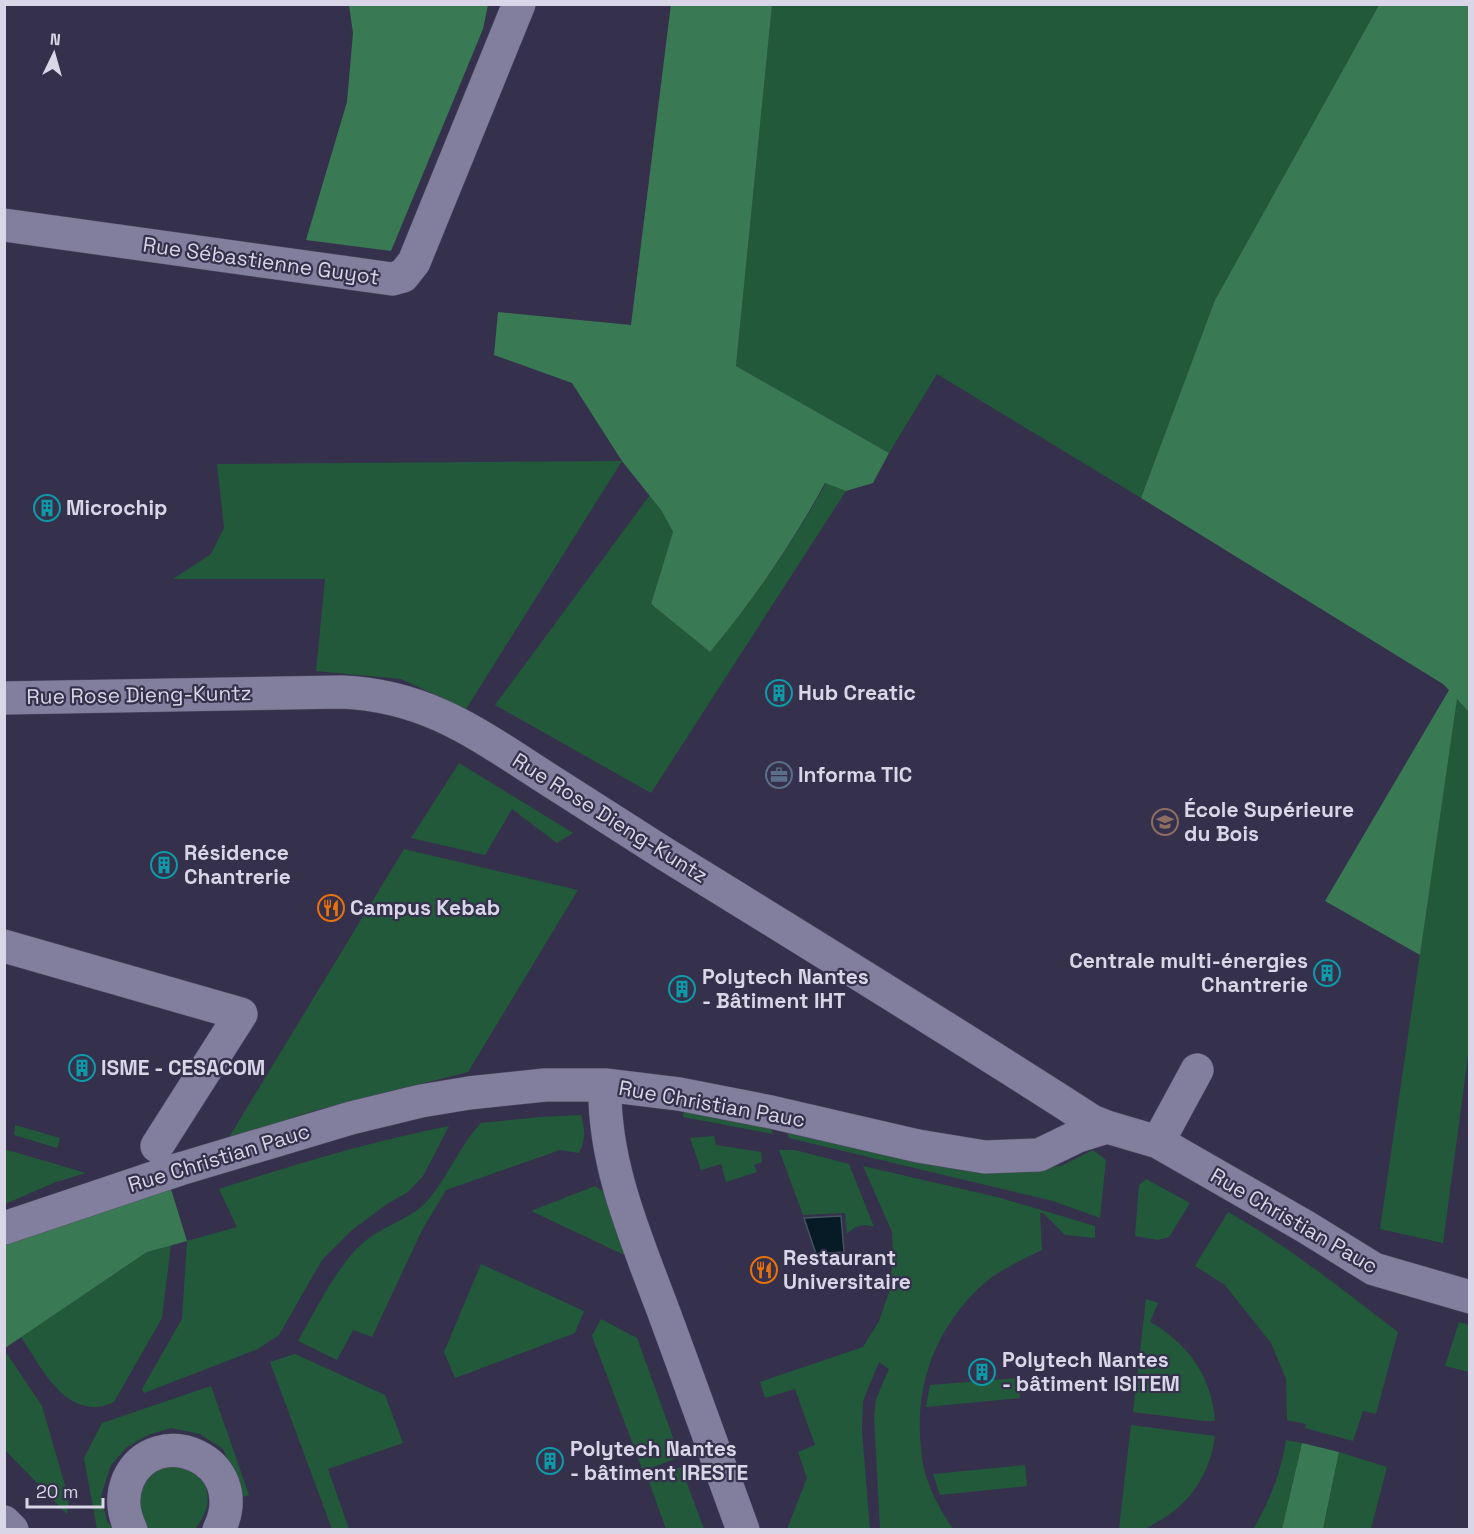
<svg xmlns="http://www.w3.org/2000/svg" width="1474" height="1534" font-family="'Space Grotesk',sans-serif">
	<style>
		.green { fill: #22593a }
		.forest { fill: #397954 }
		.water { fill: #061b26; stroke: #455360; stroke-width: 1.5 }
		.lines { fill: none; stroke-linecap: round; stroke-linejoin: round }
		.minor-casing { stroke: #514d64; stroke-width: 34 }
		.minor { stroke: #827e9e; stroke-width: 33 }
		.labels { text-anchor: middle; stroke-width: 4.5; stroke-linejoin: round; paint-order: stroke }
		.street-label { font-size: 21px; fill: #d8d6e7; stroke: #35314c }
		.poi-label { font-size: 21px; font-weight: bold; fill: #d8d6e7; stroke: #35314c; text-anchor: start }
	</style>
	<rect width="100%" height="100%" fill="#35314c"/>
	<path class="green" d="M 772,5 L 1379,5 L 1215,300 L 1141,498 L 937,374 L 889,453 L 736,366 Z
		M 622,461 L 466,709 L 401,679 L 316,671 L 325,579 L 173,579 L 211,554 L 224,528 L 217,464 Z
		M 826,483 L 846,491 L 651,793 L 495,705 L 650,495 L 661,510 L 673,533 L 651,604 L 710,652 C 755,598 792,544 826,483 Z
		M 1457,698 L 1470,712 L 1470,1041 L 1443,1243 L 1380,1229 Z
		M 459,763 L 573,833 L 557,843 L 512,809 L 485,855 L 411,838 Z
		M 404,849 L 578,890 L 468,1072 L 313,1111 L 228,1139 Z
		M 685,1100 L 766,1117 L 773,1134 L 683,1117 Z
		M 581,1115 C 585,1130 586,1139 579,1153 L 560,1150 L 446,1190 L 422,1230 L 372,1337 L 353,1330 L 337,1360 L 298,1341 C 316,1310 337,1265 364,1242 C 384,1225 412,1219 429,1199 C 449,1175 460,1145 481,1123 L 540,1117 Z
		M 782,1120 L 1036,1168 L 1061,1166 L 1093,1150 L 1106,1160 L 1100,1218 L 1053,1201 L 789,1138 Z
		M 15,1125 L 60,1138 L 57,1148 L 14,1135 Z
		M 449,1126 L 423,1176 L 408,1192 L 387,1204 L 352,1230 L 322,1260 L 279,1335 L 258,1349 L 144,1393 L 142,1389 L 182,1319 L 187,1241 L 237,1227 L 219,1189 C 296,1164 369,1142 449,1126 Z
		M 714,1136 L 716,1145 L 761,1152 L 762,1162 L 754,1165 L 757,1172 L 726,1182 L 721,1164 L 701,1170 L 690,1138 Z
		M 4,1149 L 86,1173 L 56,1182 L 5,1204 Z
		M 779,1150 L 795,1150 L 849,1164 L 874,1227 C 862,1223 855,1226 847,1234 L 845,1213 L 803,1215 Z
		M 863,1166 L 997,1197 L 1095,1226 L 1095,1238 L 1065,1235 L 1043,1213 L 1040,1213 L 1042,1250 C 1019,1261 997,1271 979,1288 C 938,1327 917,1379 920,1436 C 921,1449 922,1464 926,1476 C 932,1495 942,1513 953,1529 L 880,1529 L 874,1416 L 876,1399 L 889,1369 L 879,1362 L 863,1401 L 862,1431 L 870,1529 L 787,1529 L 807,1478 L 798,1452 L 815,1445 L 795,1389 L 765,1398 L 760,1382 L 863,1347 L 879,1321 L 889,1292 L 893,1258 L 892,1232 Z
		M 1146,1179 L 1190,1203 L 1169,1237 L 1158,1240 L 1135,1236 L 1139,1185 Z
		M 595,1186 L 613,1198 L 633,1259 L 531,1211 Z
		M 1228,1212 C 1288,1246 1343,1290 1398,1332 L 1376,1414 L 1363,1411 L 1353,1441 L 1305,1428 L 1306,1424 L 1287,1420 L 1286,1379 L 1271,1343 L 1225,1285 L 1195,1266 Z
		M 171,1245 L 162,1318 L 114,1402 C 109,1404 102,1407 96,1407 C 59,1408 39,1363 21,1337 L 147,1252 Z
		M 481,1264 L 584,1311 L 575,1333 L 455,1378 L 444,1352 Z
		M 1146,1299 L 1158,1303 L 1150,1322 C 1188,1343 1212,1377 1215,1421 L 1204,1421 L 1133,1412 Z
		M 601,1319 L 637,1338 L 680,1457 L 643,1471 L 592,1336 Z
		M 1459,1322 L 1469,1325 L 1469,1372 L 1445,1366 Z
		M 5,1351 L 42,1406 L 69,1499 L 67,1514 L 5,1450 Z
		M 295,1354 L 385,1395 L 403,1443 L 328,1469 L 349,1529 L 332,1529 L 270,1362 Z
		M 1018,1378 L 1020,1398 L 926,1407 L 930,1385 Z
		M 211,1386 L 249,1495 L 239,1498 L 232,1470 L 223,1449 L 200,1434 L 171,1428 L 148,1435 L 127,1447 L 111,1465 L 101,1496 L 107,1521 L 113,1529 L 97,1529 L 84,1458 L 102,1423 Z
		M 1131,1425 L 1215,1436 C 1210,1473 1191,1503 1159,1521 C 1154,1524 1148,1528 1142,1530 C 1135,1531 1126,1530 1119,1529 Z
		M 1286,1440 L 1302,1443 L 1282,1529 L 1253,1530 C 1270,1500 1281,1473 1286,1440 Z
		M 1339,1452 L 1387,1467 L 1371,1529 L 1323,1529 Z
		M 1025,1465 L 1027,1486 L 940,1495 L 933,1474 Z
		M 164,1466 C 206,1466 221,1497 195,1529 L 150,1530 L 139,1517 L 139,1485 L 150,1473 Z
		M 681,1467 L 704,1529 L 666,1529 L 648,1479 Z"/>
	<path class="forest" d="M 671,4 L 772,5 L 736,366 L 889,453 L 873,483 L 846,491 L 825,483 C 791,545 755,598 710,652 L 651,604 L 673,532 L 661,510 L 622,461 L 572,383 L 494,355 L 498,312 L 631,325 Z
		M 349,5 L 488,5 L 483,29 L 391,251 L 306,240 L 347,102 L 353,33 Z
		M 1379,5 L 1470,5 L 1469,712 L 1457,699 L 1420,955 L 1325,901 L 1449,690 L 1443,684 L 1141,498 L 1215,300 Z
		M 170,1186 L 187,1241 L 147,1252 L 5,1348 L 5,1239 Z
		M 1302,1443 L 1339,1452 L 1323,1529 L 1282,1529 Z"/>
	<path class="water" d="M 841,1216 L 844,1252 L 816,1254 L 804,1218 Z"/>
	<g class="lines">
		<defs>
			<path id="minor" d="M 4,225 L 392,279 L 403,276 L 414,262 L 519,4
				M 4,698 L 341,692 C 424,695 475,732 543,776 C 583,802 624,828 665,854 C 808,942 951,1030 1092,1121 L 1107,1127 L 1158,1142 L 1306,1227 L 1374,1269 L 1470,1297
				M 4,946 L 241,1014 L 157,1146
				M 605,1085 C 603,1163 636,1238 663,1310 C 690,1383 716,1456 743,1530
				M 1158,1142 L 1197,1070
				M 4,1228 L 180,1169 L 351,1118 L 421,1101 L 469,1093 L 545,1085 L 605,1085 L 679,1094 L 771,1112 L 918,1146 L 985,1157 L 1039,1155 L 1078,1136 L 1107,1127
				M 4,1522 L 12,1530
				M 131,1530 C 123,1513 121,1498 128,1480 C 155,1420 253,1459 219,1530"/>
		</defs>
		<use href="#minor" class="minor-casing"/>
		<use href="#minor" class="minor"/>
	</g>
	<defs>
		<symbol id="building-ring" viewBox="-11 -11 22 22"><circle r="9.5" fill="#35314c" stroke="#0f9aa8" stroke-width="1.5"/><path d="M-4-6H4V6H1V3H-1V6H-4ZM-2.5-4.3h1.7v1.8h-1.7ZM.8-4.3h1.7v1.8H.8ZM-2.5-1h1.7V.8h-1.7ZM.8-1h1.7V.8H.8Z" fill="#0f9aa8"/></symbol>
		<symbol id="office-ring" viewBox="-11 -11 22 22"><circle r="9.5" fill="#35314c" stroke="#5c6f8a" stroke-width="1.5"/><path d="M-6-3h4V-5.5h4V-3h4V5H-6ZM-1-4.5V-3h2v-1.5ZM-6 0V1H6V0Z" fill="#5c6f8a"/></symbol>
		<symbol id="university-ring" viewBox="-11 -11 22 22"><circle r="9.5" fill="#35314c" stroke="#8d6e63" stroke-width="1.5"/><path d="M0-5L7-2L0 1L-7-2ZM-4 1L0 2.5L4 1V4Q0 6-4 4Z" fill="#8d6e63"/></symbol>
		<symbol id="restaurant-ring" viewBox="-11 -11 22 22"><circle r="9.5" fill="#35314c" stroke="#e8710a" stroke-width="1.5"/><path d="M-5-6h1v4h1v-4h1v4h1v-4h1v5L-1.5 .5V6h-2V.5L-5-1ZM5-6V6H3V1.5H1.5Q1.5-4 5-6Z" fill="#e8710a"/></symbol>
	</defs>
	<g fill-rule="evenodd">
		<use href="#building-ring" x="32" y="493" width="30" height="30"/>
		<use href="#building-ring" x="764" y="678" width="30" height="30"/>
		<use href="#office-ring" x="764" y="760" width="30" height="30"/>
		<use href="#university-ring" x="1150" y="807" width="30" height="30"/>
		<use href="#building-ring" x="149" y="850" width="30" height="30"/>
		<use href="#restaurant-ring" x="316" y="893" width="30" height="30"/>
		<use href="#building-ring" x="1312" y="958" width="30" height="30"/>
		<use href="#building-ring" x="667" y="974" width="30" height="30"/>
		<use href="#building-ring" x="67" y="1053" width="30" height="30"/>
		<use href="#restaurant-ring" x="749" y="1255" width="30" height="30"/>
		<use href="#building-ring" x="967" y="1357" width="30" height="30"/>
		<use href="#building-ring" x="535" y="1446" width="30" height="30"/>
	</g>
	<g class="labels">
		<g class="street-label">
			<text transform="translate(261 261) rotate(8)" y="7">Rue Sébastienne Guyot</text>
			<text transform="translate(139 695) rotate(-1)" y="7">Rue Rose Dieng-Kuntz</text>
			<text transform="translate(610 818) rotate(32)" y="7">Rue Rose Dieng-Kuntz</text>
			<text transform="translate(712 1104) rotate(10)" y="7">Rue Christian Pauc</text>
			<text transform="translate(219 1158) rotate(-17)" y="7">Rue Christian Pauc</text>
			<text transform="translate(1294 1221) rotate(30)" y="7">Rue Christian Pauc</text>
		</g>
		<g class="poi-label">
			<text x="66" y="515">Microchip</text>
			<text x="798" y="700">Hub Creatic</text>
			<text x="798" y="782">Informa TIC</text>
			<text x="1184" y="817">École Supérieure<tspan x="1184" dy="24">du Bois</tspan></text>
			<text x="184" y="860">Résidence<tspan x="184" dy="24">Chantrerie</tspan></text>
			<text x="350" y="915">Campus Kebab</text>
			<text x="1308" y="968" text-anchor="end">Centrale multi-énergies<tspan x="1308" dy="24">Chantrerie</tspan></text>
			<text x="702" y="984">Polytech Nantes<tspan x="702" dy="24">- Bâtiment IHT</tspan></text>
			<text x="101" y="1075">ISME - CESACOM</text>
			<text x="783" y="1265">Restaurant<tspan x="783" dy="24">Universitaire</tspan></text>
			<text x="1002" y="1367">Polytech Nantes<tspan x="1002" dy="24">- bâtiment ISITEM</tspan></text>
			<text x="570" y="1456">Polytech Nantes<tspan x="570" dy="24">- bâtiment IRESTE</tspan></text>
		</g>
	</g>
	<rect width="1474" height="1534" fill="none" stroke="#d8d6e7" stroke-width="12"/>
	<g transform="translate(54 54) rotate(5)" stroke="#35314c" stroke-width="4.5" paint-order="stroke">
	<path d="M0-4.5L10 22L0 15L-10 22Z" fill="#d8d6e7"/>
	<text y="-9" font-size="16" font-weight="bold" text-anchor="middle" fill="#d8d6e7">N</text>
	</g>
	<path d="M27 1498v9h76v-9" fill="none" stroke="#d8d6e7" stroke-width="3"/>
	<text x="36" y="1498" font-size="18" fill="#d8d6e7" stroke="#35314c" stroke-width="4.5" paint-order="stroke">20 m</text>
</svg>
